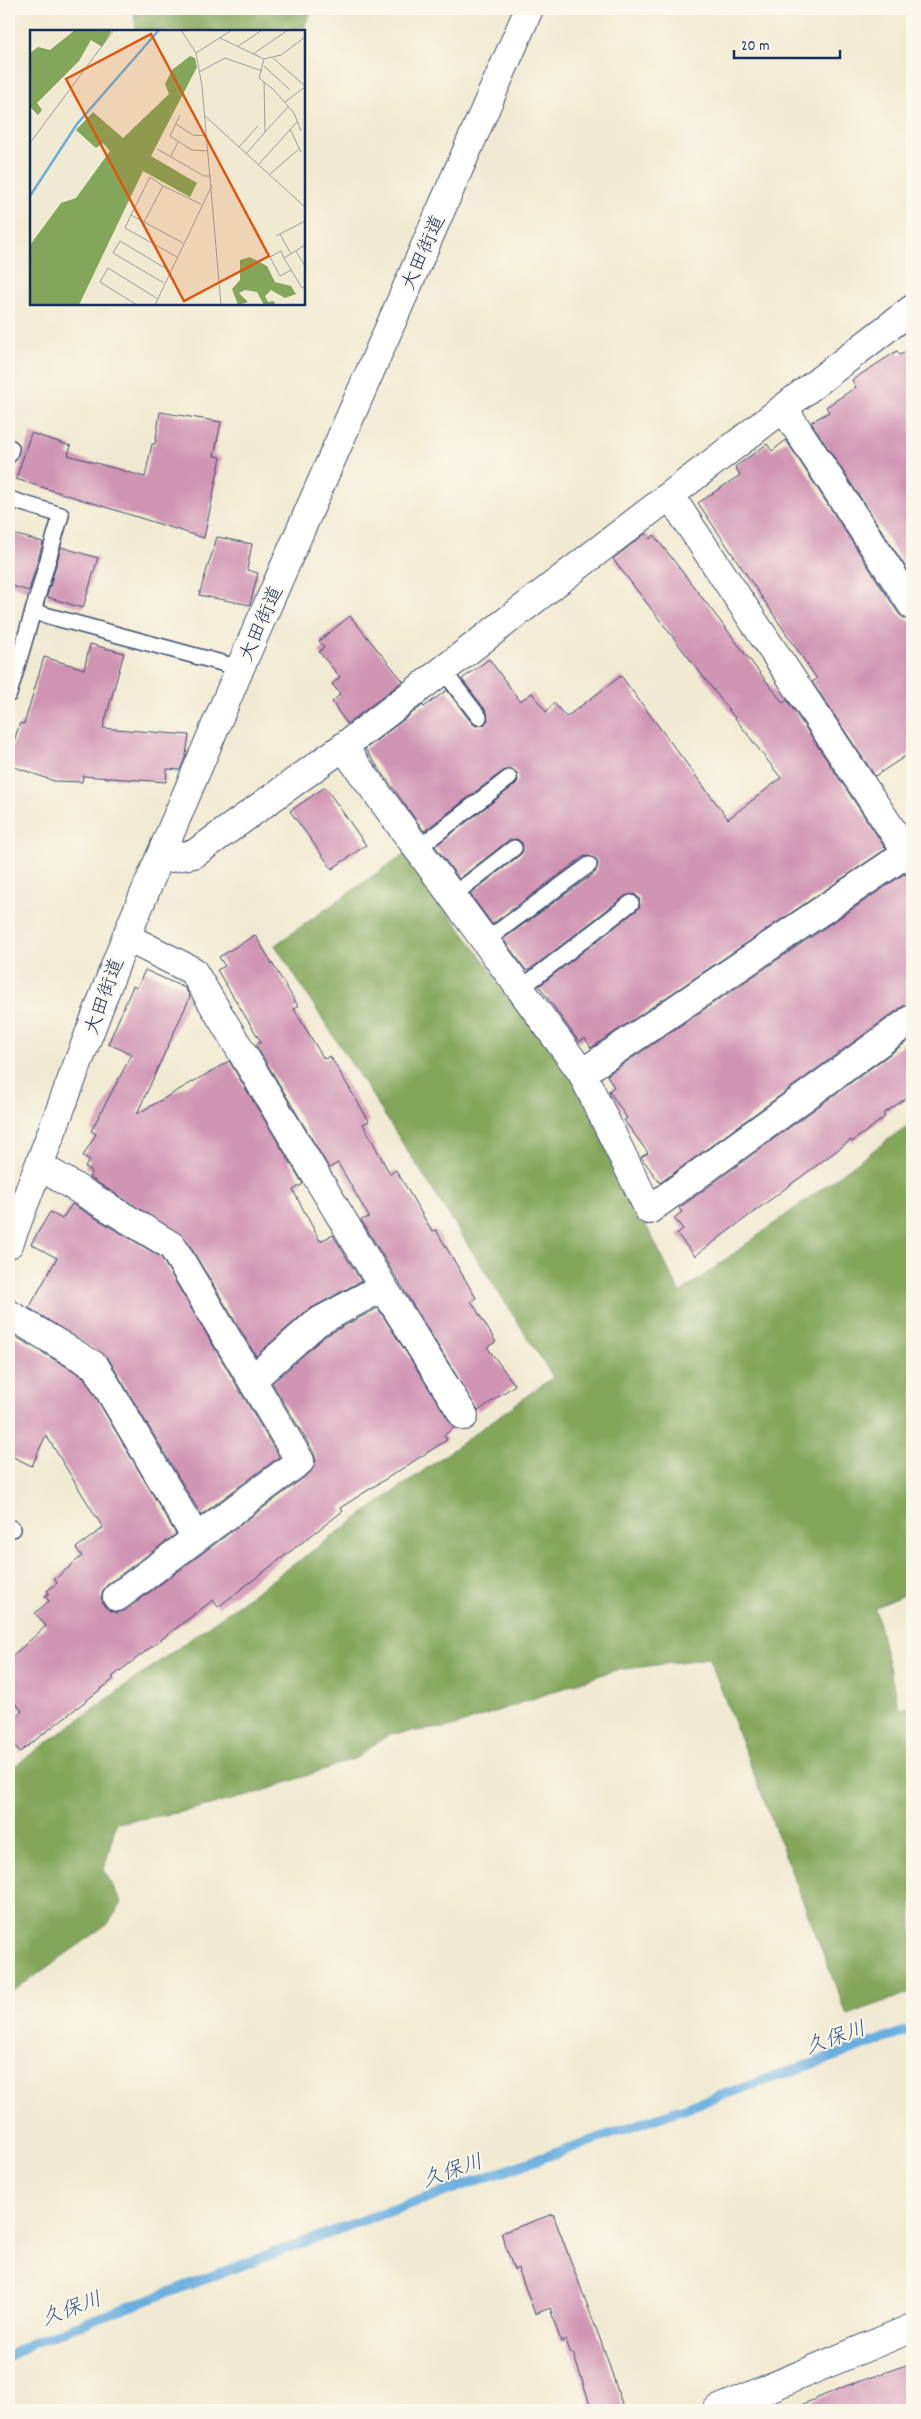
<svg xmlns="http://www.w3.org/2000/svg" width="921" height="2419" font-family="Dekko,'Klee One',sans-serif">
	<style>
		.forest { fill: #83a65a; stroke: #4f6a5c }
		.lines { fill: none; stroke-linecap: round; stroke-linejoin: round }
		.stream { stroke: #69aedf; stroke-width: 10 }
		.building { fill: #d195b4 }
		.service-casing { stroke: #3b4b6f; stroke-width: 18 }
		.minor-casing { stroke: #3b4b6f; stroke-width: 30 }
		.service { stroke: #fff; stroke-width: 15 }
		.minor { stroke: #fff; stroke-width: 28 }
		.labels { text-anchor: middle; stroke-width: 4; stroke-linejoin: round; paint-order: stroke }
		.street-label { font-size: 20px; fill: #1b2f5e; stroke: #fbf7ec }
		.water-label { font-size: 21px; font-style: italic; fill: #325585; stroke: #fbf7ec }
		.inset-river { fill: none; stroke: #69aedf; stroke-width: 2.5 }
		.inset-road { fill: none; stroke: #9b9fa4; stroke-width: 1 }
		.view { fill: #de5710; fill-opacity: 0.15; stroke: #de5710; stroke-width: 2.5 }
		.inset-edge { fill: none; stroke: #1b2f5e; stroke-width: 2.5 }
	</style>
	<rect width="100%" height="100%" fill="#fbf7ec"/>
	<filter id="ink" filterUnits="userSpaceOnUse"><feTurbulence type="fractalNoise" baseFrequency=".02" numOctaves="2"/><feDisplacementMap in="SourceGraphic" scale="10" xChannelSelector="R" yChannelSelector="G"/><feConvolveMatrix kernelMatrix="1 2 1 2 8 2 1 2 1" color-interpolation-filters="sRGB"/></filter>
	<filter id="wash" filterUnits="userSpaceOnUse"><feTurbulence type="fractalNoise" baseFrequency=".0096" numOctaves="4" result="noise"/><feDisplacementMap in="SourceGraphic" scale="20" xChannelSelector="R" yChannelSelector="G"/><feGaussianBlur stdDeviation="1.12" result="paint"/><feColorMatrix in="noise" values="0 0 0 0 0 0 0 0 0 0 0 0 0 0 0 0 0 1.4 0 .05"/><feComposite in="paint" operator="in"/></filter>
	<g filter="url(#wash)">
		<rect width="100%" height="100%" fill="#f1ead2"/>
		<path class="forest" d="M 134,9 L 312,9 L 303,31 L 136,31 Z
			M 404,854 L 573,1079 L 680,1293 L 912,1122 L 912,1591 L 875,1608 L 899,1709 L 912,1707 L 912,1992 L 847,2015 L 709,1658 L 612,1671 L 452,1727 L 389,1734 L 356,1758 L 252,1795 L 177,1813 L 116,1823 L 104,1870 L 122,1903 L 107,1925 L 9,1994 L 9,1770 L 553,1377 L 275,945 Z"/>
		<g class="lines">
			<path class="stream" d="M 9,2356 L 34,2342 L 358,2222 L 912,2029"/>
		</g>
		<g id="blocks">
			<path class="building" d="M 912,348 L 912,577 L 811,422 L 829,412 L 826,407 L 856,387 L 852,380 L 897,351 L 900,355 Z
				M 160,412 L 221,422 L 214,456 L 221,457 L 204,538 L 16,479 L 31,433 L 71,446 L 68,455 L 145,477 L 152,444 L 155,444 Z
				M 786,440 L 899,614 L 905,619 L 912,621 L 912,752 L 875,776 L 812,682 L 817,679 L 698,503 L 740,475 L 735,467 L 767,444 L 772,451 Z
				M 9,533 L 43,542 L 29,591 L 9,585 Z
				M 646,533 L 650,539 L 654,535 L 783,703 L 787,700 L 886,849 L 591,1048 L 585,1038 L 579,1042 L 539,986 L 637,910 L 640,906 L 639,898 L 634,894 L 625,896 L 529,970 L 526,970 L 503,939 L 595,873 L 598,864 L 596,859 L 588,856 L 583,857 L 492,924 L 470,894 L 520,855 L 523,851 L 522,843 L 517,839 L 509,840 L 459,879 L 435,846 L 515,785 L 518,781 L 517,773 L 512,769 L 503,771 L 424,831 L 365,749 L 423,705 L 424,707 L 447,690 L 472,723 L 476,726 L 484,725 L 488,720 L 487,712 L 462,679 L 489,659 L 520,701 L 532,693 L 546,712 L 554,703 L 566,717 L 621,676 L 728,819 L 781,778 L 613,559 Z
				M 217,537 L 252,544 L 247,570 L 258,573 L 250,605 L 199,595 Z
				M 61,547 L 98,558 L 83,608 L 47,597 Z
				M 350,616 L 403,681 L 347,724 L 332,702 L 340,694 L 332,684 L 340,677 L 319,652 L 324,647 L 319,641 Z
				M 90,644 L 124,653 L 103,728 L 189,735 L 186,755 L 180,770 L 167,769 L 166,782 L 83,776 L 82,782 L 54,781 L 9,765 L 9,756 L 20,723 L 24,724 L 44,657 L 84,669 Z
				M 325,787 L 366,845 L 332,869 L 290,811 Z
				M 904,874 L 912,876 L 912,1004 L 903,1006 L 660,1183 L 641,1157 L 648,1153 L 624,1120 L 627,1118 L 609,1091 L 614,1087 L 607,1075 Z
				M 255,935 L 298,1006 L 294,1009 L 324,1059 L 330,1056 L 369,1121 L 363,1124 L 390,1174 L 396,1170 L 432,1231 L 436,1230 L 476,1298 L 471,1301 L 496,1342 L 487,1347 L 515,1385 L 478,1411 L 361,1220 L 369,1217 L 338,1163 L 329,1168 L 256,1045 L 261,1042 L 217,970 L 225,966 L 219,957 Z
				M 145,970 L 185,988 L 190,997 L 137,1114 L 229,1061 L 303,1184 L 293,1190 L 320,1241 L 333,1235 L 361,1281 L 306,1311 L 256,1356 L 185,1238 L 89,1177 L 92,1171 L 85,1167 L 90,1160 L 83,1156 L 96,1134 L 91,1131 L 132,1054 L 108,1044 L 133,986 L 137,988 Z
				M 912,1038 L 912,1094 L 883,1114 L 885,1117 L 852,1142 L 851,1140 L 794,1182 L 695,1256 L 677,1234 L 683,1229 L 674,1218 L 682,1212 L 679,1208 Z
				M 72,1204 L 161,1257 L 279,1457 L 201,1515 L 108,1358 L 29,1308 L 57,1258 L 31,1244 L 50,1212 L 62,1219 Z
				M 378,1308 L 454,1428 L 444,1435 L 447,1440 L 340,1508 L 343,1511 L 218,1607 L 213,1600 L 112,1677 L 114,1679 L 20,1752 L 9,1737 L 9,1721 L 22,1711 L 9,1696 L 9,1659 L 46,1626 L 35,1613 L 49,1601 L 45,1596 L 49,1593 L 47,1591 L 57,1583 L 55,1579 L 82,1556 L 76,1548 L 103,1528 L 46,1435 L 32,1466 L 9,1455 L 9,1342 L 13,1335 L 84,1377 L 176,1534 L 108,1584 L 103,1590 L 101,1598 L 104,1606 L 110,1611 L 118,1613 L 126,1610 L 310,1473 L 316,1461 L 314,1453 L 272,1383 L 325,1336 Z
				M 553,2214 L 605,2352 L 624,2410 L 592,2410 L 573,2353 L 571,2354 L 566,2340 L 561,2342 L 550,2308 L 535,2314 L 518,2268 L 514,2270 L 501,2233 Z
				M 912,2363 L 912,2410 L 795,2410 L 794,2408 L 846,2386 Z"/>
		</g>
	</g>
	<g filter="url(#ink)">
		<use href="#blocks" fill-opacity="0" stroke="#3b4b6f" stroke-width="1"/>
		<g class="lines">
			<defs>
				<path id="service" d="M 9,455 L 11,448
					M 9,499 L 61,515 L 9,694
					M 34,612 L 240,668
					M 442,669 L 479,717
					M 418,848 L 509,778
					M 452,896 L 514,848
					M 485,941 L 589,865
					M 520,989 L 631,903
					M 9,1527 L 13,1529"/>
				<path id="minor" d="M 784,409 L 912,605
					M 671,497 L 912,860
					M 343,747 L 582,1073
					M 907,853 L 582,1073 L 649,1210 L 912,1019
					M 159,860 L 194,854 L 343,747 L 912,309
					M 126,937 L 193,971 L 383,1287 L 464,1416
					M 40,1166 L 172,1246 L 300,1461 L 117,1597
					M 9,1244 L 126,937 L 240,668 L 529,9
					M 9,1314 L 95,1366 L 196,1538
					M 252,1380 L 316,1323 L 383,1287
					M 717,2410 L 912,2328"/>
			</defs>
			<use href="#service" class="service-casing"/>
			<use href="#minor" class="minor-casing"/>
			<use href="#service" class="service"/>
			<use href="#minor" class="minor"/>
		</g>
	</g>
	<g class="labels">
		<g class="street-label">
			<text transform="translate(422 252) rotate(-66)" y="7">大田街道</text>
			<text transform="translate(260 623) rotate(-66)" y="7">大田街道</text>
			<text transform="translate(103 996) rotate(-70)" y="7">大田街道</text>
		</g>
		<g class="water-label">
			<text transform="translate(835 2037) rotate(-19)" y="7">久保川</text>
			<text transform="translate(452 2170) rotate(-19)" y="7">久保川</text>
			<text transform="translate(71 2308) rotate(-20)" y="7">久保川</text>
		</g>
	</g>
	<g transform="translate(30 30)">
		<rect width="275" height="275" fill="#f1ead2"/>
		<path d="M 45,0 L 82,0 L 72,17 L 61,10 L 49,31 L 7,73 L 12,80 L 8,85 L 0,77 L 0,23 L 8,17 L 20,20 ZM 160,26 L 165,28 L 167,37 L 121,126 L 167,153 L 160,167 L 113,141 L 49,275 L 0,275 L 0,215 L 31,173 L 46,168 L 80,121 L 73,113 L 66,118 L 46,100 L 63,82 L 93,108 L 139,64 L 135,54 L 142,40 ZM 220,227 L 237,236 L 245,252 L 261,256 L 266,264 L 255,268 L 241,260 L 235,266 L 238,272 L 244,271 L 245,275 L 234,275 L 227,262 L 215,260 L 209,263 L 218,272 L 208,275 L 202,259 L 210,250 L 210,230 Z" fill="#83a65a"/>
		<path class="inset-river" d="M 0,166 L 47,94 L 129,0"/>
		<path class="inset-road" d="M 151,0 L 166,23 L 172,56 L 191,275M 190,8 L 234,29 L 251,25 L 275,7M 207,17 L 232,0M 166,23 L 202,0M 223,24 L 258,0M 243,28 L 275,56M 234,29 L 229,48 L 244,60 L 264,83 L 271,101M 234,36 L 260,60M 169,42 L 195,28 L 232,41M 255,72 L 275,57M 150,85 L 140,106 L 162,120 L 178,121M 175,86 L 275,177M 146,94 L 163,105 L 177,106M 260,99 L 271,122M 235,102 L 258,77M 0,113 L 84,0M 209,117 L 228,96M 127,119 L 174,146 L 181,146M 216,124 L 235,102 L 234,52M 141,126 L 148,112M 229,134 L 268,91M 240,144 L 269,119M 133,156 L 171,174M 101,185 L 95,198 L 147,227M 114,192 L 133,156 L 120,147 L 101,185 L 153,213M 250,204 L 261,224M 246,206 L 275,191M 275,215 L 254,228 L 272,258 L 275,257M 266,221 L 275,236M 254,228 L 251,221 L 240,227 L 250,246 L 261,240M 134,253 L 83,223 L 90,211 L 140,241M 107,275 L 70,252 L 78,238 L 128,269M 125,275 L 182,155"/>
		<path class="view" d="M 121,4 L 239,226 L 154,271 L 36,49 Z"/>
		<rect width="275" height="275" class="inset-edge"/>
	</g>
	<rect width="921" height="2419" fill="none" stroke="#fbf7ec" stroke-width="30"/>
	<path d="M734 50v8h106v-8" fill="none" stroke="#1b2f5e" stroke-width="2.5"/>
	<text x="741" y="50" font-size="15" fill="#1b2f5e" stroke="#fbf7ec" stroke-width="4" paint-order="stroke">20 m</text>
</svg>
